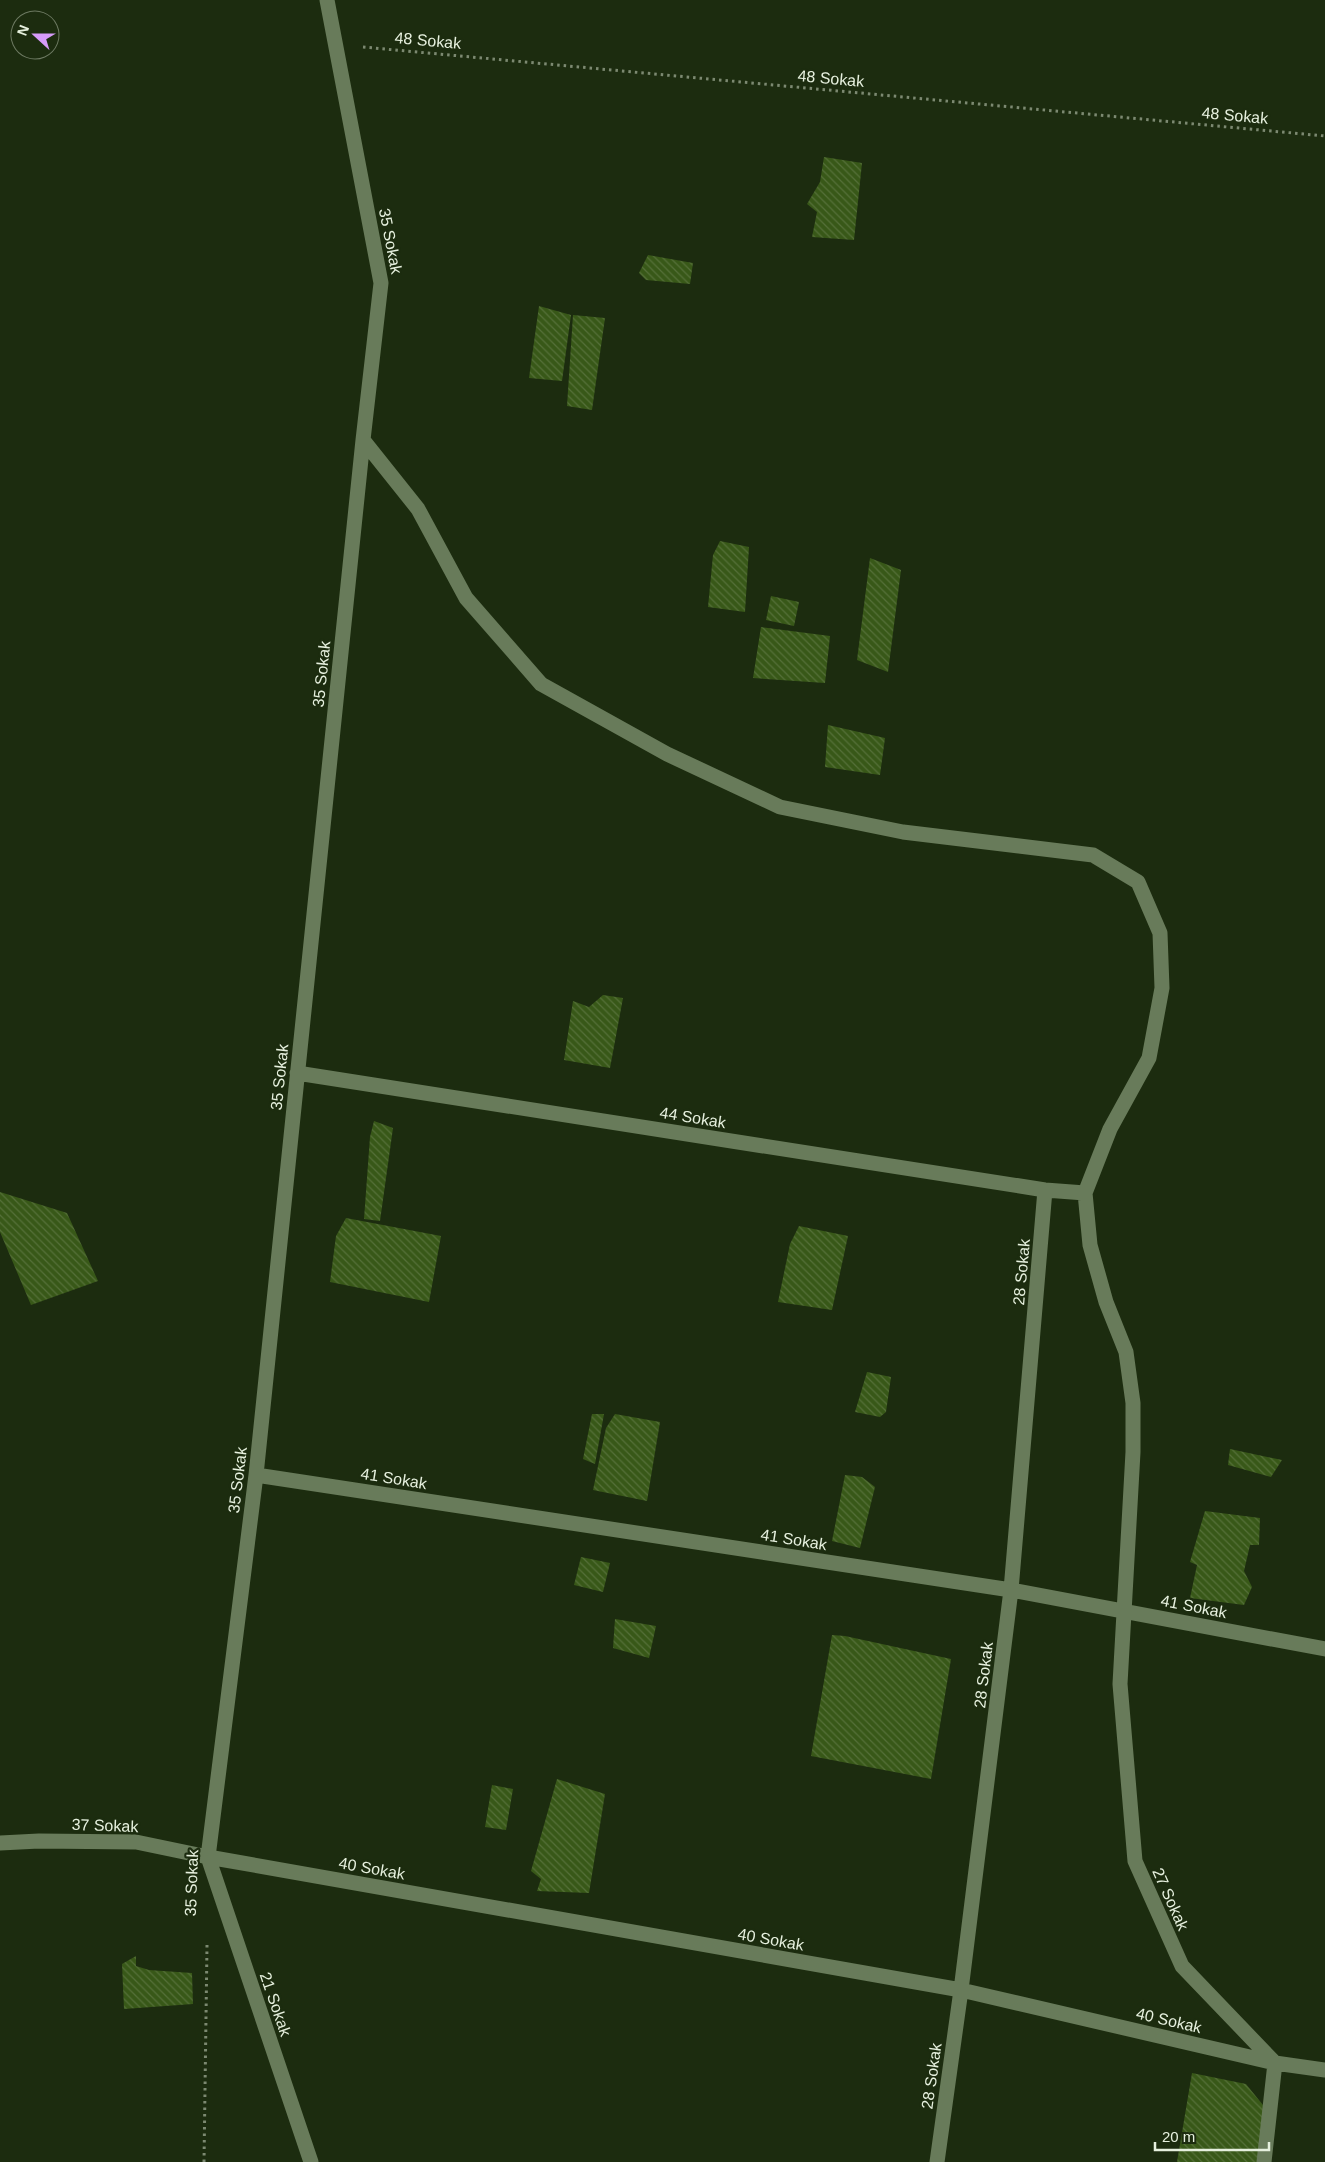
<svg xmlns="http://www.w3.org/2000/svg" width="1325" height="2162" font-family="Arial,sans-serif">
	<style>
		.building { fill: url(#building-back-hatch) }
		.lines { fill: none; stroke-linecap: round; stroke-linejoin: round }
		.path { stroke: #7c8971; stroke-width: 3; stroke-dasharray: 2.5 4; stroke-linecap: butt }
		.minor { stroke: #687b5a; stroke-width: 15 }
		.labels { text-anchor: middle; stroke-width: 4.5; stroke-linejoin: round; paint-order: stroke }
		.street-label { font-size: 16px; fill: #e6f0de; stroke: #1c2c0f }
	</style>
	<defs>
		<pattern id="building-back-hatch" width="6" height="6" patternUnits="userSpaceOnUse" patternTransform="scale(1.25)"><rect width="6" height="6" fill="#385818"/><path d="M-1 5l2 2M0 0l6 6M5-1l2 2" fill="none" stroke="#557039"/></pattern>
	</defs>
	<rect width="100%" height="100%" fill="#1c2c0f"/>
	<path class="building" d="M 824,157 L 862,163 L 854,240 L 812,237 L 817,212 L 807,204 L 820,182 Z
		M 648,255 L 693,263 L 690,284 L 646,280 L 639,273 Z
		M 539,306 L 571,315 L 562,381 L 529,378 Z
		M 573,315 L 605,318 L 592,410 L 567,406 Z
		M 720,541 L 749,547 L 745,612 L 708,607 L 713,555 Z
		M 870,558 L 901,570 L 888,672 L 857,660 Z
		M 771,596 L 799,602 L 794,626 L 766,620 Z
		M 761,627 L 830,636 L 825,683 L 753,678 Z
		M 828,725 L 885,738 L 880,775 L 825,767 Z
		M 603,995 L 623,998 L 610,1068 L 564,1060 L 573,1001 L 589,1007 Z
		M 374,1121 L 393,1128 L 380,1221 L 364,1219 L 370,1137 Z
		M 0,1192 L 67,1213 L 98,1281 L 31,1305 L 0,1232 Z
		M 346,1218 L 441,1236 L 429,1302 L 330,1282 L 336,1236 Z
		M 799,1226 L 848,1236 L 832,1310 L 778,1302 L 790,1244 Z
		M 867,1372 L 891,1377 L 886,1412 L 880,1417 L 855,1412 Z
		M 592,1414 L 604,1414 L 595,1464 L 583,1459 Z
		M 615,1414 L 660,1422 L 647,1501 L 593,1490 L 606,1428 Z
		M 1230,1449 L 1282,1460 L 1271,1477 L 1228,1465 Z
		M 845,1475 L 862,1477 L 875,1487 L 860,1548 L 832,1541 Z
		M 1205,1511 L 1260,1518 L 1259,1545 L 1250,1545 L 1244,1571 L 1252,1587 L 1244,1605 L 1190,1598 L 1197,1565 L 1190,1562 Z
		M 581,1557 L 610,1563 L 603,1592 L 574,1585 Z
		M 615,1619 L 656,1626 L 649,1658 L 613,1648 Z
		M 832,1635 L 845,1636 L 951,1659 L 931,1779 L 811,1756 Z
		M 557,1779 L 605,1794 L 589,1893 L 537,1891 L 541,1879 L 531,1871 Z
		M 492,1785 L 513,1789 L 506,1830 L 485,1827 Z
		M 136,1956 L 136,1966 L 149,1970 L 192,1973 L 193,2004 L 124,2009 L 122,1964 Z
		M 1192,2073 L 1246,2084 L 1267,2110 L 1258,2162 L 1177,2162 Z"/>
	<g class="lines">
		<path class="path" d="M 363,47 L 1325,136
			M 204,2162 L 207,1945"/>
		<path class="minor" d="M 363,440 L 418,509 L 466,598 L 541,684 L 667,754 L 780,807 L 903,832 L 1093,855 L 1138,882 L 1160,933 L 1162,988 L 1149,1058 L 1110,1129 L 1085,1193 L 1090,1245 L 1106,1302 L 1126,1352 L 1133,1403 L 1133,1452 L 1120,1684 L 1135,1861 L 1182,1966 L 1275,2063 L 1264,2162
			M 297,1073 L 1045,1190 L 1085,1193
			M 256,1475 L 1011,1590 L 1325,1649
			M 0,1843 L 39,1841 L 136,1842 L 208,1857 L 961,1990 L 1275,2063 L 1325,2070
			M 311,2162 L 208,1857 L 256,1475 L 363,440 L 381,283 L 327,0
			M 937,2162 L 961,1990 L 1011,1590 L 1045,1190"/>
	</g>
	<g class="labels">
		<g class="street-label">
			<text transform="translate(428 40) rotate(5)" y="6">48 Sokak</text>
			<text transform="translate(831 78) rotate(5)" y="6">48 Sokak</text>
			<text transform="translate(1235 115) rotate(5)" y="6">48 Sokak</text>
			<text transform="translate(391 241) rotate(79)" y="6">35 Sokak</text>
			<text transform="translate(321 674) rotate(-84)" y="6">35 Sokak</text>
			<text transform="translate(279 1077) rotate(-84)" y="6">35 Sokak</text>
			<text transform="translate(693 1117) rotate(9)" y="6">44 Sokak</text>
			<text transform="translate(1021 1272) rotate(-85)" y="6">28 Sokak</text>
			<text transform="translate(394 1478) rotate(9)" y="6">41 Sokak</text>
			<text transform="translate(237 1480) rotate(-83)" y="6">35 Sokak</text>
			<text transform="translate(794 1539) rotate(9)" y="6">41 Sokak</text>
			<text transform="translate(1194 1606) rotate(11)" y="6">41 Sokak</text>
			<text transform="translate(983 1675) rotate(-83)" y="6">28 Sokak</text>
			<text transform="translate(105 1825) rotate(2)" y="6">37 Sokak</text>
			<text transform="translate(372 1868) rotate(10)" y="6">40 Sokak</text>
			<text transform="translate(191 1883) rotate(-88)" y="6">35 Sokak</text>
			<text transform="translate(1171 1899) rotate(66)" y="6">27 Sokak</text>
			<text transform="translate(771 1939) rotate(10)" y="6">40 Sokak</text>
			<text transform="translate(276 2004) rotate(71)" y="6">21 Sokak</text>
			<text transform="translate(1169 2020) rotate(13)" y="6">40 Sokak</text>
			<text transform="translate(931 2076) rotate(-82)" y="6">28 Sokak</text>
		</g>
	</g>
	<g transform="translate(35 35) rotate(291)"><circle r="24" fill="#1c2c0f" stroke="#6d7a62"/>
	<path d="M0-4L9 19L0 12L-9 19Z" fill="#d69bf9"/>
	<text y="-8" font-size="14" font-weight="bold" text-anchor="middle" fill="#e6f0de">N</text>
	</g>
	<path d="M1155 2142v8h114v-8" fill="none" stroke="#e6f0de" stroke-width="2.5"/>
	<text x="1162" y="2142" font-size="15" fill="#e6f0de" stroke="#1c2c0f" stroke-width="4" paint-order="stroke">20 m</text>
</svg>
